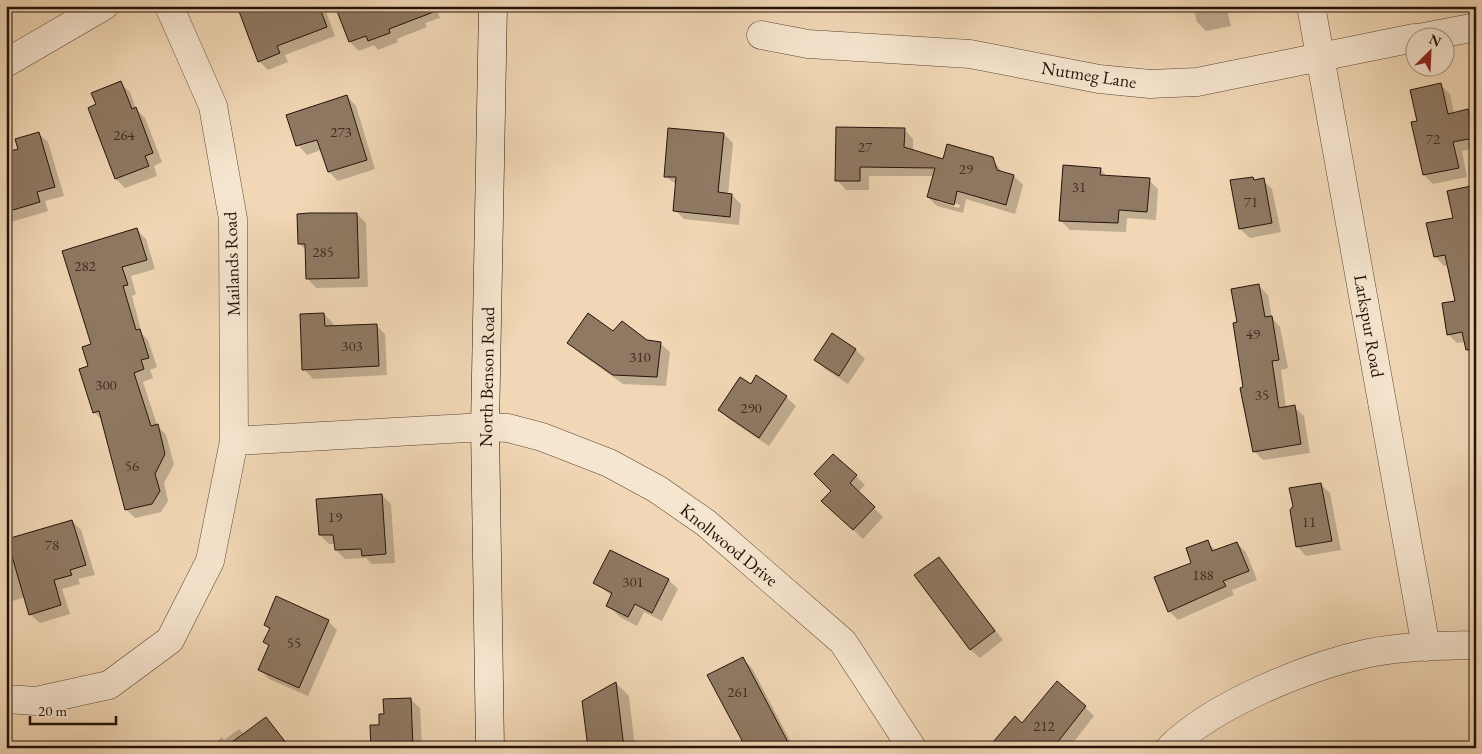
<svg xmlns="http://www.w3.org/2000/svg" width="1482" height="754" font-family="'EB Garamond',serif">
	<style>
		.shadow { fill: #0003; fill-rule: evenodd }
		.building { fill: #8f7963; stroke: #24130a }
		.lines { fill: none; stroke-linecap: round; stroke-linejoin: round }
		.street-casing { stroke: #574435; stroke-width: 29 }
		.secondary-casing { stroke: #24130a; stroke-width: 29 }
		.street { stroke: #f6e5cf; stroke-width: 28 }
		.secondary { stroke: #f6e5cf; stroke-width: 28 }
		.labels { text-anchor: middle; stroke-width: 4; stroke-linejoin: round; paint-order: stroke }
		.number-label { font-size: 15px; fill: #3f2c20 }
		.street-label { font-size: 18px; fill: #24130a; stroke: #f6e5cf }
	</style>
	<rect width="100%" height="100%" fill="#f1d7b5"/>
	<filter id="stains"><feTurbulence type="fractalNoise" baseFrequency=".004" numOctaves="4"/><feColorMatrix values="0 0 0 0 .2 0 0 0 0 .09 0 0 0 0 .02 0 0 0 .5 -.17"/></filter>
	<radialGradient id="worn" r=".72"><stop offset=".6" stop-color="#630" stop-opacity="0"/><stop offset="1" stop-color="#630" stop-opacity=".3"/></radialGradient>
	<path class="shadow" d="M 254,6 L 324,6 L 335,36 L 285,55 L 288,62 L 268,70 L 259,61 Z
		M 435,6 L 440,18 L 425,23 L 427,27 L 397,39 L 398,42 L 378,50 L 374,45 L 359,51 L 350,42 Z
		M 1193,6 L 1226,6 L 1231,26 L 1206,31 L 1197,22 Z
		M 120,83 L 130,92 L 136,109 L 145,118 L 162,162 L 154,166 L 157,176 L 125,188 L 116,179 L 89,108 L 98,105 Z
		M 1441,85 L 1450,94 L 1454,113 L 1466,122 L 1472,149 L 1462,151 L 1467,177 L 1433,184 L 1424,175 L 1419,122 Z
		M 347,96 L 356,106 L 375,169 L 338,181 L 329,172 L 321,150 L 307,155 L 298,145 Z
		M 904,129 L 913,139 L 913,151 L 943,160 L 992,159 L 1003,173 L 1014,176 L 1023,185 L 1015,214 L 966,199 L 963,213 L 937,206 L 928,197 L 934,176 L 869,176 L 869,190 L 846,190 L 837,180 ZM 937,199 L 960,205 L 959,208 L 937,201 Z
		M 38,133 L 48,142 L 64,196 L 45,201 L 48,211 L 8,223 L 6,153 L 19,149 Z
		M 724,134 L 733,143 L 728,195 L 732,195 L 741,204 L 739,225 L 684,219 L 675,210 L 677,185 L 665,176 Z
		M 1100,169 L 1108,177 L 1149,180 L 1158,189 L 1156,220 L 1127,218 L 1126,232 L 1070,230 L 1061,221 Z
		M 1252,178 L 1256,181 L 1263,180 L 1272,189 L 1281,232 L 1250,238 L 1240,229 L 1231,181 Z
		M 1476,190 L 1476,396 L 1468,342 L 1457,343 L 1448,334 L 1456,302 L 1448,265 L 1444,266 L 1435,256 L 1454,219 Z
		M 357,214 L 366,223 L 368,287 L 316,288 L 307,278 L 306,250 L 299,243 Z
		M 137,230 L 146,239 L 155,269 L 131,276 L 136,294 L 132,296 L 142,334 L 148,340 L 157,367 L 150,370 L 153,378 L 143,382 L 157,425 L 166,435 L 174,464 L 164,483 L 168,501 L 161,512 L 135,518 L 126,509 L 103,421 L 94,412 L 89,367 L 93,345 L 64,252 Z
		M 1259,286 L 1268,295 L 1272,318 L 1280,327 L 1288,368 L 1281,370 L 1286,408 L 1294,407 L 1304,416 L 1310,453 L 1263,460 L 1254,451 L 1238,323 Z
		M 324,314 L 333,323 L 333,327 L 376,325 L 385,334 L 387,375 L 313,379 L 304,369 Z
		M 613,333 L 660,343 L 670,352 L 666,386 L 623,384 L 578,352 L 569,343 Z
		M 832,335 L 856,350 L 865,359 L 848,384 L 825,369 L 816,360 Z
		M 757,377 L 786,397 L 796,406 L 769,446 L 729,419 L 720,410 L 751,386 Z
		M 856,476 L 865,485 L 858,492 L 883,517 L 863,539 L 823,501 Z
		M 1320,484 L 1330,493 L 1341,550 L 1306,556 L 1297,546 Z
		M 382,495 L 391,504 L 395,563 L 372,564 L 366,558 L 345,559 L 336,550 L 335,544 L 329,544 L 320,535 Z
		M 72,521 L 81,530 L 95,575 L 78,579 L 80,584 L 62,589 L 70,614 L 40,623 L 30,614 L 25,597 L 6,603 L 6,541 Z
		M 1207,542 L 1217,551 L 1237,543 L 1246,552 L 1257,580 L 1232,590 L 1234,595 L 1178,620 L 1169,611 L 1193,564 Z
		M 611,551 L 669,580 L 678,589 L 662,621 L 644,612 L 637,626 L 620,617 L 611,608 L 612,596 L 595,583 Z
		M 939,558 L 1003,640 L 980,658 L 970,649 Z
		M 328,621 L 337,630 L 308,696 L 269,679 L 260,670 L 270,647 L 265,642 L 270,630 L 265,625 Z
		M 742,658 L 752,668 L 794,748 L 747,748 Z
		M 616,683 L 629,696 L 635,748 L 589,748 Z
		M 410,699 L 420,708 L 422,748 L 373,748 L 385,715 Z
		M 1085,707 L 1094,716 L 1069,748 L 990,748 L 1023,724 Z
		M 266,718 L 291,748 L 208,748 L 222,737 L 224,740 L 239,729 L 244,734 Z"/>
	<path class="building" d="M 237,6 L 319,6 L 327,27 L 277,46 L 280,53 L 258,62 Z
		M 335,6 L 444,6 L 444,8 L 389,29 L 390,33 L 368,41 L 366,36 L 349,42 Z
		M 121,81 L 132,109 L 136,107 L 153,153 L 145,156 L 149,166 L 115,179 L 88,108 L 96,104 L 91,93 Z
		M 1441,83 L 1448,114 L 1468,109 L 1474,138 L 1453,142 L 1459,168 L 1423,175 L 1411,122 L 1417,121 L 1410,90 Z
		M 347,95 L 367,160 L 328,172 L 317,140 L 296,146 L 286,115 Z
		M 836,127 L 905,128 L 904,147 L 943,159 L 947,144 L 993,157 L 997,170 L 1014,175 L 1006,205 L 957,191 L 954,205 L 927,197 L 935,168 L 860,167 L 860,181 L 835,181 Z
		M 668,128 L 724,133 L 718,192 L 732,194 L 730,217 L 673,211 L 676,177 L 664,177 Z
		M 39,132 L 55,187 L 37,192 L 40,202 L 6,212 L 6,152 L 18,149 L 15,139 Z
		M 1063,165 L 1101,168 L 1100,175 L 1150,178 L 1147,212 L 1119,210 L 1118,223 L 1059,221 Z
		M 1253,177 L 1254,180 L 1264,178 L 1272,223 L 1239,229 L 1230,180 Z
		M 1476,185 L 1476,349 L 1466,350 L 1462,332 L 1447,335 L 1442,303 L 1455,301 L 1445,255 L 1434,257 L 1426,223 L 1453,218 L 1447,191 Z
		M 309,213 L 357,213 L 359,278 L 306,279 L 305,244 L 298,244 L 297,214 Z
		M 137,228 L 147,260 L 122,267 L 128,285 L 123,286 L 136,330 L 140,329 L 149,358 L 141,360 L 144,369 L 134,373 L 151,426 L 158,424 L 165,454 L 155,474 L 160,491 L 152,504 L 125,510 L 99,411 L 93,413 L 79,369 L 88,366 L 82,347 L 91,344 L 62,251 Z
		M 1259,284 L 1265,317 L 1272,316 L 1279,360 L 1272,361 L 1279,408 L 1295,405 L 1301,444 L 1253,452 L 1240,388 L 1243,387 L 1233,323 L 1237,322 L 1231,289 Z
		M 324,313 L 325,326 L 377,324 L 379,366 L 302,370 L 300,314 Z
		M 588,313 L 613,331 L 622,321 L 647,340 L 661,342 L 657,377 L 613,375 L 567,343 Z
		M 832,333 L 856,349 L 839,376 L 814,360 Z
		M 756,375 L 787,396 L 759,438 L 718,410 L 740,377 L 751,384 Z
		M 833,454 L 857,475 L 850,483 L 875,507 L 853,530 L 821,501 L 831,491 L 814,474 Z
		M 1321,483 L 1332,541 L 1296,547 L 1290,510 L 1293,506 L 1289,488 Z
		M 382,494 L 386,554 L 362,556 L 361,549 L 335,550 L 333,535 L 319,535 L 316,499 Z
		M 72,520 L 86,565 L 70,570 L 72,575 L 54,580 L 61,605 L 29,615 L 7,539 Z
		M 1208,540 L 1212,551 L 1237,542 L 1249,571 L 1223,581 L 1226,586 L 1168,612 L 1154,577 L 1191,563 L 1186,548 Z
		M 610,550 L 669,579 L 652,613 L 635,604 L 628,617 L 606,606 L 612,593 L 593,583 Z
		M 939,557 L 995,631 L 970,650 L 914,575 Z
		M 276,596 L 329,620 L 299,688 L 258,670 L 269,645 L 263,642 L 270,628 L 264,625 Z
		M 743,657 L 791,748 L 746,748 L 707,675 Z
		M 1057,681 L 1086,706 L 1053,748 L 988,748 L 1015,716 L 1022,723 Z
		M 616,682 L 624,748 L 588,748 L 582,701 Z
		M 411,698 L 413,748 L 371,748 L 370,725 L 379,725 L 379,714 L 384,714 L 383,699 Z
		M 266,717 L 290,748 L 224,748 Z"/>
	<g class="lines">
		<defs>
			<path id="street" d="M 1311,6 L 1426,647
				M 761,35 L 808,44 L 970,54 L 1099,79 L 1150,84 L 1197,82 L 1414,38
				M 1419,38 L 1476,27
				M 6,63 L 104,6
				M 234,441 L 485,427 L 508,428 L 542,437 L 609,463 L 657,489 L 706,523 L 843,642 L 912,748
				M 6,699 L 36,701 L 109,685 L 170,640 L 210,561 L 234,441 L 233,219 L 213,106 L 169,6
				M 1170,748 C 1214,704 1309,666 1369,653 C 1403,646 1441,646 1476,645"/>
			<path id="secondary" d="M 490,748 L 485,427 L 493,6"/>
		</defs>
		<use href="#street" class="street-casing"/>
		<use href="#secondary" class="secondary-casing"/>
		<use href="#street" class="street"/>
		<use href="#secondary" class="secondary"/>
	</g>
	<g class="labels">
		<g class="number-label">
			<text x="341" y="137">273</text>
			<text x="124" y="140">264</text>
			<text x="1433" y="144">72</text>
			<text x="865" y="152">27</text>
			<text x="966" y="174">29</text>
			<text x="1079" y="192">31</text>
			<text x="1251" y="207">71</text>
			<text x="323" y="257">285</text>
			<text x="85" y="271">282</text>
			<text x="1253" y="339">49</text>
			<text x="352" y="351">303</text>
			<text x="640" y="362">310</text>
			<text x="106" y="390">300</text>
			<text x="1262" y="400">35</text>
			<text x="751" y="413">290</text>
			<text x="132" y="471">56</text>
			<text x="335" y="522">19</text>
			<text x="1309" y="527">11</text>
			<text x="52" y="550">78</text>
			<text x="1203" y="580">188</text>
			<text x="633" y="587">301</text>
			<text x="294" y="648">55</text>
			<text x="738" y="697">261</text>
			<text x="1044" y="731">212</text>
		</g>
		<g class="street-label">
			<text transform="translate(1089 75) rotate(9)" y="6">Nutmeg Lane</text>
			<text transform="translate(232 264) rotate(-92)" y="6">Mailands Road</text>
			<text transform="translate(1369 326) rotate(80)" y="6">Larkspur Road</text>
			<text transform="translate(487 377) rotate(-89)" y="6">North Benson Road</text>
			<text transform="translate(729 545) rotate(39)" y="6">Knollwood Drive</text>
		</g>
	</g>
	<rect width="1482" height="754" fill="none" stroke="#f1d7b5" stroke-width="25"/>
	<rect x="8" y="8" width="1467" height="739" fill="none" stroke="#24130a" stroke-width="2.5"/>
	<rect x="12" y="12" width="1457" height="729" fill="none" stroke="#24130a"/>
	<g transform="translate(1430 52) rotate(24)"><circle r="24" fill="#f6e5cf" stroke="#a29180"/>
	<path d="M0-4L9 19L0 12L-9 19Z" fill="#8f2418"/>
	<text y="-8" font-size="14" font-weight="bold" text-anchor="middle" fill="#24130a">N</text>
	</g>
	<path d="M30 716v8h86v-8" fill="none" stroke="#24130a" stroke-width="2.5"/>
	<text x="38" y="716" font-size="15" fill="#24130a" stroke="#f6e5cf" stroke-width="4" paint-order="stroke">20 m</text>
	<rect width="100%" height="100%" filter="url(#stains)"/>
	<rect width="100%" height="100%" fill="url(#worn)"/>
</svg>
